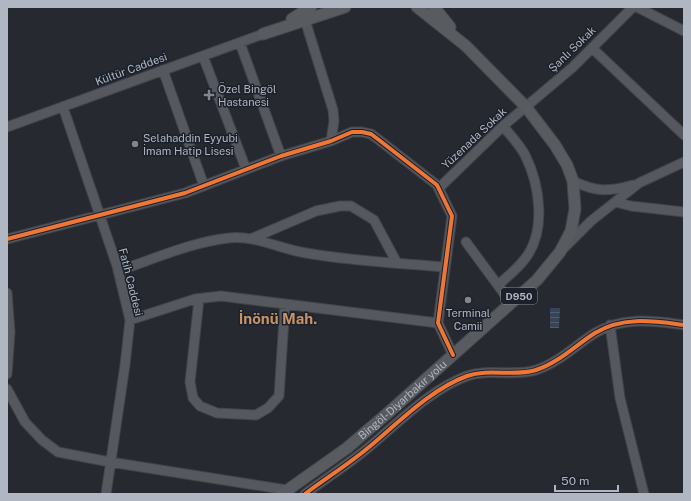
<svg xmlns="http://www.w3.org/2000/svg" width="691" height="501" font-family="'Public Sans',sans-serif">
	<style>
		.water { fill: url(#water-rules) }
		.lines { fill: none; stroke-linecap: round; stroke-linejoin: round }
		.minor-casing { stroke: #424449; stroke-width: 11 }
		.major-casing { stroke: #44474d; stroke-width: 13 }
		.minor { stroke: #55585f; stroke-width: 9 }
		.major { stroke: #585b60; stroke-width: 11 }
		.cycleway-casing { stroke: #1b202a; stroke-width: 6 }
		.cycleway { stroke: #f07635; stroke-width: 4 }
		.poi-dot { fill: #80858f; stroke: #1b202a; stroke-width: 1.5 }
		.labels { text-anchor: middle; stroke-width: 3; stroke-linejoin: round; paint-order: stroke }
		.shield { fill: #1b202a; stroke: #838994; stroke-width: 1 }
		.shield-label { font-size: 10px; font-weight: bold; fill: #b0b6c2 }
		.street-label { font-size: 11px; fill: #b0b6c2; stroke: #1b202a }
		.poi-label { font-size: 11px; fill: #b0b6c2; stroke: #1b202a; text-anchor: start }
		.district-label { font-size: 15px; font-weight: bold; fill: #c69367; stroke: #1b202a }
	</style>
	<defs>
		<pattern id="water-rules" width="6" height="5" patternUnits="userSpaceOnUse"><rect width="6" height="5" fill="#374458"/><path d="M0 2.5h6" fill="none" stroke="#515d6e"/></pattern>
	</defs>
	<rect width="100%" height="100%" fill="#262a30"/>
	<path class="water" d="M 550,308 L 560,308 L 559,328 L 550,328 Z"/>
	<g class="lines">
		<defs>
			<path id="minor" d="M 637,7 L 684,31
				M 305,20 L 333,110 L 334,121 L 331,141
				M 240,43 L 281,156
				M 592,48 L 684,135
				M 203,56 L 246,169
				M 163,70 L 204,186
				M 63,107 L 117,266 L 130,320 L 125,365 L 106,494
				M 7,127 L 263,34
				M 573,181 C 596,192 608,192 633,185
				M 439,188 L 503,126 L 573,67 L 633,7
				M 615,202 L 631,206 L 684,212
				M 253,238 L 316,211 L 340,206 L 351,206 L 374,220 L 397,263
				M 7,239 L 185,193 L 281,156 L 331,141 L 352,132 L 362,132 L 371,134 L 379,140 L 437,185 L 452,216 L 438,323 L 453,355
				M 466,242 L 511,303
				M 564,248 L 591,221 L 639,183 L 684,162
				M 118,271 C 154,259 191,242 229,238 C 256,235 279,249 306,253 C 351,261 398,263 444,267
				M 498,285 C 507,277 517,269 524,260 C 547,232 540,185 525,155 C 520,145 510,135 503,126
				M 7,293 L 10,332 L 7,374
				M 199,299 L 190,382 L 193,398 L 200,406 L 217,413 L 256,415 L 268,408 L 279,396 L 285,304
				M 130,320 L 195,299 L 221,296 L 438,323
				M 610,325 L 620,398 L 644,494
				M 7,389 L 25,422 L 42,440 L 58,452 L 110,462 L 287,490
				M 305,494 C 326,478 349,464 369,447 C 398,423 431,389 467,376 C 489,368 514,377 536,370 C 558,363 576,345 595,333 C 623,316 653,321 684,325"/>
			<g id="major">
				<path d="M 434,7 L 450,27"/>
				<path d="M 292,19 L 311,7"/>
				<path d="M 263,34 L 345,7"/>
				<path id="s1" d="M 282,494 L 347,448 L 389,412 L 537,280 L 560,252 L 571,231 L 575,209 L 573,181 L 567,165 L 555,145 L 526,107 L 466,46 L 417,7"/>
			</g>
		</defs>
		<use href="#minor" class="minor-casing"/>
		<use href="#major" class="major-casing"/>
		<use href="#minor" class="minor"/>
		<use href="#major" class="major"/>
		<defs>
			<path id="cycleway" d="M 7,239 L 185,193 L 281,156 L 331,141 L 352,132 L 362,132 L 371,134 L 379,140 L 437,185 L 452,216 L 438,323 L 453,355
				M 305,494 C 326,478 349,464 369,447 C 398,423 431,389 467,376 C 489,368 514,377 536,370 C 558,363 576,345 595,333 C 623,316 653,321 684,325"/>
		</defs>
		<use href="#cycleway" class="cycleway-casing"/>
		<use href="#cycleway" class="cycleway"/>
	</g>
	<g class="poi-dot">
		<path d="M207 89h4v4h4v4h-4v4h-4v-4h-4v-4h4z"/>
		<circle cx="135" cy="144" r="4"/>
		<circle cx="468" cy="300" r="4"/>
	</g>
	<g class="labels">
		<rect class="shield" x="501" y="288" width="36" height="16" rx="3"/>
		<g class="shield-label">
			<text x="519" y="300">D950</text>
		</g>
		<g class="street-label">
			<text transform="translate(572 49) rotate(-44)" y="4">Şanlı Sokak</text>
			<text transform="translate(131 69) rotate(-20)" y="4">Kültür Caddesi</text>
			<text transform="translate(474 138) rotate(-43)" y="4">Yüzenada Sokak</text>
			<text transform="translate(131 282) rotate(76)" y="4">Fatih Caddesi</text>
			<text dy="4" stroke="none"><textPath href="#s1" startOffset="153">Bingöl-Diyarbakır yolu</textPath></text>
		</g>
		<g class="poi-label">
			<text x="218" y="93">Özel Bingöl<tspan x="218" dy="13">Hastanesi</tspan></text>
			<text x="143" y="142">Selahaddin Eyyubi<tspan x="143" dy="13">İmam Hatip Lisesi</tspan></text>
			<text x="468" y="317" text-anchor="middle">Terminal<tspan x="468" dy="13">Camii</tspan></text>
		</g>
		<g class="district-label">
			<text x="278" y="324">İnönü Mah.</text>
		</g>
	</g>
	<rect width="691" height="501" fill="none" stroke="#b0b6c2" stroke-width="16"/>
	<path d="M555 485v6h63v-6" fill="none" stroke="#b0b6c2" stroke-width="2"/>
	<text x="561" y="485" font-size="12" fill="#b0b6c2" stroke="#1b202a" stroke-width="3" paint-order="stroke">50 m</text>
</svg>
